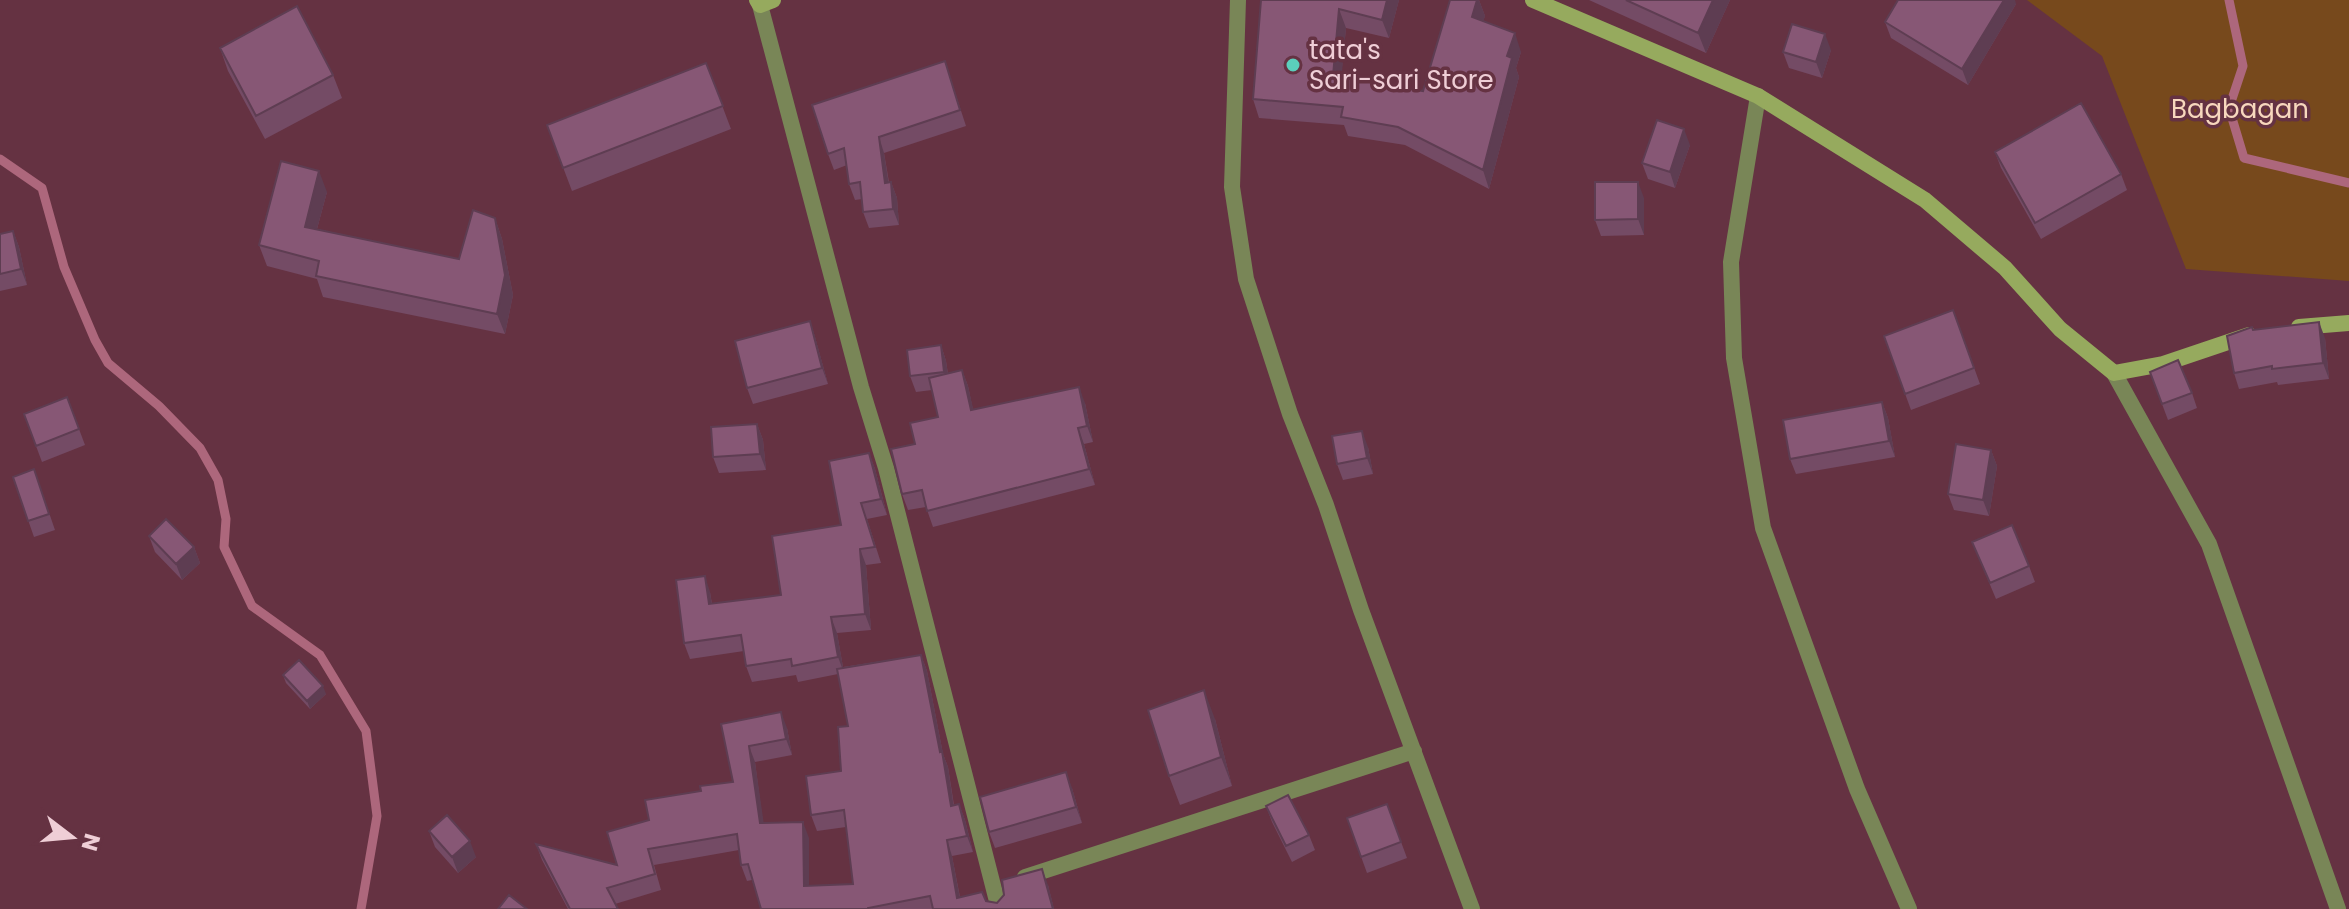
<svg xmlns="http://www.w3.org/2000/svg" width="2349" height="909" font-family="Poppins,sans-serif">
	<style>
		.green { fill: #77491c }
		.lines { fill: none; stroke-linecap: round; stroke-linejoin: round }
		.stream { stroke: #ad677c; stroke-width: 9 }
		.lane { stroke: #798657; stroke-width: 16 }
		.street { stroke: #798657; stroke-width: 16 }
		.secondary { stroke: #96aa5e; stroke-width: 16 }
		.wall { fill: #744b65 }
		.shaded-wall { fill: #5e3d52 }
		.building { fill: #875775; stroke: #5e3d52; stroke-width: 2 }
		.poi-dot { fill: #5bcebc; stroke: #653242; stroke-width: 3 }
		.labels { text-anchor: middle; stroke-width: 7; stroke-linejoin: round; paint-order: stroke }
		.poi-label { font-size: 26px; fill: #efced6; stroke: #653242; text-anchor: start }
		.park-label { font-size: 26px; fill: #f7d7bd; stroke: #653242 }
	</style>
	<rect width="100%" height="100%" fill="#653242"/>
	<path class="green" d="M 2027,0 L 2349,0 L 2349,281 L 2186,269 L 2102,56 Z"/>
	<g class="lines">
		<path class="stream" d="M 2229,0 L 2243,66 L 2229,108 L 2244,158 L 2349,183
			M 0,159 L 42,188 L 64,267 L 95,340 L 108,363 L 159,406 L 200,448 L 218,480 L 226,519 L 224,547 L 252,606 L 320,655 L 366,731 L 377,816 L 361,909"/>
		<path class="lane" d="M 2114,373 L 2209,544 L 2338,909"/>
		<path class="street" d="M 1238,0 L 1232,187 L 1246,279 L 1290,414 L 1326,505 L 1361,610 L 1472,909
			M 760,5 L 861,387 L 886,468 L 999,909
			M 1758,96 L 1731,262 L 1734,358 L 1763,528 L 1857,789 L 1909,909
			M 1025,877 L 1414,751"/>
		<path class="secondary" d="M 757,0 L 760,5 L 773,0
			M 1533,0 L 1758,96 L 1925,200 L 2005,268 L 2060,329 L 2114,373 L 2163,364 L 2249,335
			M 2299,327 L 2349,323"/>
	</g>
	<path class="wall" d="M 1261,0 L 1399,0 L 1389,38 L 1346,28 L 1341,77 L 1423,91 L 1450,0 L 1479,0 L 1485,16 L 1483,21 L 1521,52 L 1516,68 L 1519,77 L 1489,189 L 1405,145 L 1348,136 L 1344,125 L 1259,118 L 1253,99 Z
		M 1589,0 L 1730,0 L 1706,53 Z
		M 2016,4 L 1968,85 L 1891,38 L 1885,22 Z
		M 220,48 L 333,75 L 342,98 L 265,139 L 228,71 Z
		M 1831,50 L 1822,78 L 1789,68 L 1783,52 Z
		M 706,63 L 731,129 L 572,191 L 547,125 Z
		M 950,77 L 966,126 L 884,153 L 889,182 L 891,182 L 897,198 L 899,225 L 869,228 L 863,212 L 862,199 L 855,200 L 849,184 L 847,165 L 834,170 L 828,154 Z
		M 1690,145 L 1675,188 L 1648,179 L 1642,163 Z
		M 1995,152 L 2121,174 L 2127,190 L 2041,239 L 2001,168 Z
		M 327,192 L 317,229 L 459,259 L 495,218 L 502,239 L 513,295 L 505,334 L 323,297 L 317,279 L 267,266 L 259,245 Z
		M 1644,198 L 1644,235 L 1601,236 L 1595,220 Z
		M 13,231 L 19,247 L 27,285 L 0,291 L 0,234 Z
		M 1953,310 L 1980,384 L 1911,410 L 1884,336 Z
		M 810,321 L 815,337 L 828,384 L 753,404 L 747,388 Z
		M 2253,330 L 2325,338 L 2329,379 L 2278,385 L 2277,382 L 2239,389 L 2234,373 Z
		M 941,345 L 946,361 L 948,374 L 962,370 L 968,386 L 973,410 L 1085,403 L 1093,442 L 1084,444 L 1095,485 L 933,527 L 926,507 L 908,510 L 902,494 L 915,444 L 938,417 L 932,390 L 916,392 L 910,376 Z
		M 2150,372 L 2192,393 L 2197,408 L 2168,420 Z
		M 67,397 L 85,445 L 42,462 L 24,414 Z
		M 1882,402 L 1888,418 L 1895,457 L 1796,474 L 1790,459 Z
		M 757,424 L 763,440 L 766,470 L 719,473 L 713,457 Z
		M 1368,447 L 1373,474 L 1343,480 L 1337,464 Z
		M 1991,450 L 1997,466 L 1989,516 L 1954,510 L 1948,494 Z
		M 869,453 L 875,469 L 887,515 L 867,519 L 881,563 L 866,565 L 871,630 L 837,633 L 843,667 L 921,655 L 927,671 L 943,754 L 948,767 L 954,805 L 959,804 L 965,820 L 973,852 L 952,856 L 960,897 L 997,903 L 1048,885 L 1054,909 L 761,909 L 752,880 L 747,881 L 741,865 L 739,850 L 654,865 L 661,890 L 615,904 L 618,909 L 568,909 L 542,860 L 536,844 L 617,865 L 649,820 L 701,791 L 733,782 L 721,724 L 787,728 L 792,755 L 755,762 L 763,823 L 809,838 L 809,886 L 853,884 L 846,827 L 817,831 L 811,815 L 841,771 L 848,726 L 838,674 L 798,682 L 796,675 L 752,682 L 746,666 L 744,651 L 690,659 L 684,643 L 710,592 L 712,604 L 781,595 L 841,525 Z
		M 34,469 L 55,530 L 34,537 L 13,477 Z
		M 149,536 L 194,547 L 200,563 L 182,580 L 155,552 Z
		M 1972,542 L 2029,566 L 2035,582 L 1996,599 Z
		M 283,675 L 326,694 L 310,709 L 286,683 Z
		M 1215,719 L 1232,786 L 1180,805 L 1169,776 Z
		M 1072,788 L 1082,823 L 995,848 L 989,832 Z
		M 1387,804 L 1407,858 L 1367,873 L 1347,818 Z
		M 1266,806 L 1309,835 L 1315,850 L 1292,862 L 1272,822 Z
		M 429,831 L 476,857 L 458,873 L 435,847 Z"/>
	<path class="shaded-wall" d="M 1387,0 L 1399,0 L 1389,38 L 1382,20 Z
		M 1477,0 L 1479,0 L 1485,16 L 1479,36 L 1472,17 Z
		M 1713,0 L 1730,0 L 1706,53 L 1698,33 Z
		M 2004,0 L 2015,0 L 2016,4 L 1968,85 L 1962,69 Z
		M 1339,9 L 1346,28 L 1340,94 L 1333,76 Z
		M 1515,33 L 1521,52 L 1516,68 L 1519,77 L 1489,189 L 1483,170 L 1507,56 Z
		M 1825,34 L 1831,50 L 1822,78 L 1816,62 Z
		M 1684,129 L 1690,145 L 1675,188 L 1670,172 Z
		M 879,137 L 884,153 L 891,198 L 885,183 Z
		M 319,171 L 327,192 L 312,247 L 305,227 Z
		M 891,182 L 897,198 L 899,225 L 893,209 Z
		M 1638,182 L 1644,198 L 1644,235 L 1638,219 Z
		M 495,218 L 502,239 L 513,295 L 505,334 L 497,314 Z
		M 13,231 L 19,247 L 27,285 L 21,269 Z
		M 810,321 L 815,337 L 828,384 L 822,368 Z
		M 2319,322 L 2325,338 L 2329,379 L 2323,363 Z
		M 941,345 L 946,361 L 950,388 L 944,372 Z
		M 962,370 L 968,386 L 977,426 L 971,410 Z
		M 1079,387 L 1085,403 L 1093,442 L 1087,426 Z
		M 1882,402 L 1888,418 L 1895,457 L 1889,441 Z
		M 757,424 L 763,440 L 766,470 L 760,454 Z
		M 1078,428 L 1084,444 L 1095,485 L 1089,469 Z
		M 1362,431 L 1368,447 L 1373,474 L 1367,458 Z
		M 1991,450 L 1997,466 L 1989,516 L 1983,500 Z
		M 869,453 L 875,469 L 887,515 L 881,499 Z
		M 194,547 L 200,563 L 182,580 L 176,564 Z
		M 860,549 L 866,565 L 871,630 L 865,614 Z
		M 705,576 L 710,592 L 714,620 L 709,604 Z
		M 831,617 L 837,633 L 844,673 L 838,657 Z
		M 921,655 L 927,671 L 943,754 L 948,767 L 956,822 L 951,806 Z
		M 323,686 L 326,694 L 310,709 L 307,701 Z
		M 1204,690 L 1215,719 L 1232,786 L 1221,757 Z
		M 781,712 L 787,728 L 792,755 L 786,739 Z
		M 749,746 L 755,762 L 766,839 L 760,823 Z
		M 1066,772 L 1072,788 L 1082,823 L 1076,807 Z
		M 959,804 L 965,820 L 973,852 L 967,836 Z
		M 803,822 L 809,838 L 809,902 L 804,886 Z
		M 947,840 L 952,856 L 962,909 L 957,898 Z
		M 470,841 L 476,857 L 458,873 L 452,857 Z
		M 1042,869 L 1048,885 L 1054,909 L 1053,909 Z"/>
	<path class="building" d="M 1261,0 L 1387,0 L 1382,20 L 1339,9 L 1333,76 L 1423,91 L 1450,0 L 1477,0 L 1472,17 L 1515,33 L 1507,56 L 1512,58 L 1483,170 L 1398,127 L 1341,117 L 1343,107 L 1253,99 Z
		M 1626,0 L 1713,0 L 1698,33 Z
		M 1898,0 L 2004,0 L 1962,69 L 1885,22 Z
		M 297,6 L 333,75 L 256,116 L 220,48 Z
		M 1792,24 L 1825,34 L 1816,62 L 1783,52 Z
		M 945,61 L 960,110 L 879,137 L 885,183 L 891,182 L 893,209 L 863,212 L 860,182 L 849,184 L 844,148 L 828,154 L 812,105 Z
		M 706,63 L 723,106 L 563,168 L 547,125 Z
		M 2081,103 L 2121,174 L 2035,223 L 1995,152 Z
		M 1657,120 L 1684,129 L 1670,172 L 1642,163 Z
		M 281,161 L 319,171 L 305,227 L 459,259 L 473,210 L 495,218 L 505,275 L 497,314 L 316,276 L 319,261 L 259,245 Z
		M 1595,182 L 1638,182 L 1638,219 L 1595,220 Z
		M 13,231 L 21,269 L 0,274 L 0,234 Z
		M 1953,310 L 1974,368 L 1905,394 L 1884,336 Z
		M 810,321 L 822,368 L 747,388 L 735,341 Z
		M 2319,322 L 2323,363 L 2272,369 L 2272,366 L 2234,373 L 2227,336 L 2252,327 L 2253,330 Z
		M 941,345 L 944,372 L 910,376 L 907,350 Z
		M 2178,360 L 2192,393 L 2162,404 L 2150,372 Z
		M 962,370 L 971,410 L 1079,387 L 1087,426 L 1078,428 L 1089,469 L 927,511 L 922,490 L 902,494 L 891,449 L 915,444 L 910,423 L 938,417 L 929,378 Z
		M 67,397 L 79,429 L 36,446 L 24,414 Z
		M 1882,402 L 1889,441 L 1790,459 L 1783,420 Z
		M 757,424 L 760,454 L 713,457 L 711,427 Z
		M 1362,431 L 1367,458 L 1337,464 L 1332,436 Z
		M 1956,444 L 1991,450 L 1983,500 L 1948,494 Z
		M 869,453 L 881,499 L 861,503 L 875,547 L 860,549 L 865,614 L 831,617 L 838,657 L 792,666 L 791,659 L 746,666 L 741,635 L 684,643 L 676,580 L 705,576 L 709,604 L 781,595 L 772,536 L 841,525 L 829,461 Z
		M 34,469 L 49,514 L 28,521 L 13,477 Z
		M 166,519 L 194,547 L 176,564 L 149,536 Z
		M 2012,525 L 2029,566 L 1990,583 L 1972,542 Z
		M 921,655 L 940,752 L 942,751 L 951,806 L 959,804 L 967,836 L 947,840 L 957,898 L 982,892 L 986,901 L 997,903 L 1004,895 L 1002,880 L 1042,869 L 1053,909 L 933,909 L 930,896 L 868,908 L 868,909 L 761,909 L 748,864 L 741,865 L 737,834 L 648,849 L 655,874 L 607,888 L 618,909 L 570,909 L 536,844 L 617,865 L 607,832 L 649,820 L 645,800 L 701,791 L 700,786 L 733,782 L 721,724 L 781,712 L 786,739 L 749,746 L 760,823 L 803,822 L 804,886 L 853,884 L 844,810 L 811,815 L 806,776 L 841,771 L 838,727 L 848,726 L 837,669 Z
		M 299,660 L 323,686 L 307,701 L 283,675 Z
		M 1204,690 L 1221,757 L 1169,776 L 1148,710 Z
		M 1066,772 L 1076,807 L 989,832 L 980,797 Z
		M 1288,795 L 1309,835 L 1286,846 L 1266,806 Z
		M 1387,804 L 1401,842 L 1361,857 L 1347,818 Z
		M 447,815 L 470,841 L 452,857 L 429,831 Z
		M 509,895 L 527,909 L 498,909 Z"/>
	<circle class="poi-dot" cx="1293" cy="65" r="8"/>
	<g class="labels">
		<g class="poi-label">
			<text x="1309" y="59">tata's<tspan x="1309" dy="30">Sari-sari Store</tspan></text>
		</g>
		<g class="park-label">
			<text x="2240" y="118">Bagbagan</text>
		</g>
	</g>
	<g transform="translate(72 837) rotate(106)" stroke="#653242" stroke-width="6" paint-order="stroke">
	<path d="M0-6L14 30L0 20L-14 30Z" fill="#efced6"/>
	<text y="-12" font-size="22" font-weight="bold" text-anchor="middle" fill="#efced6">N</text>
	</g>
</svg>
